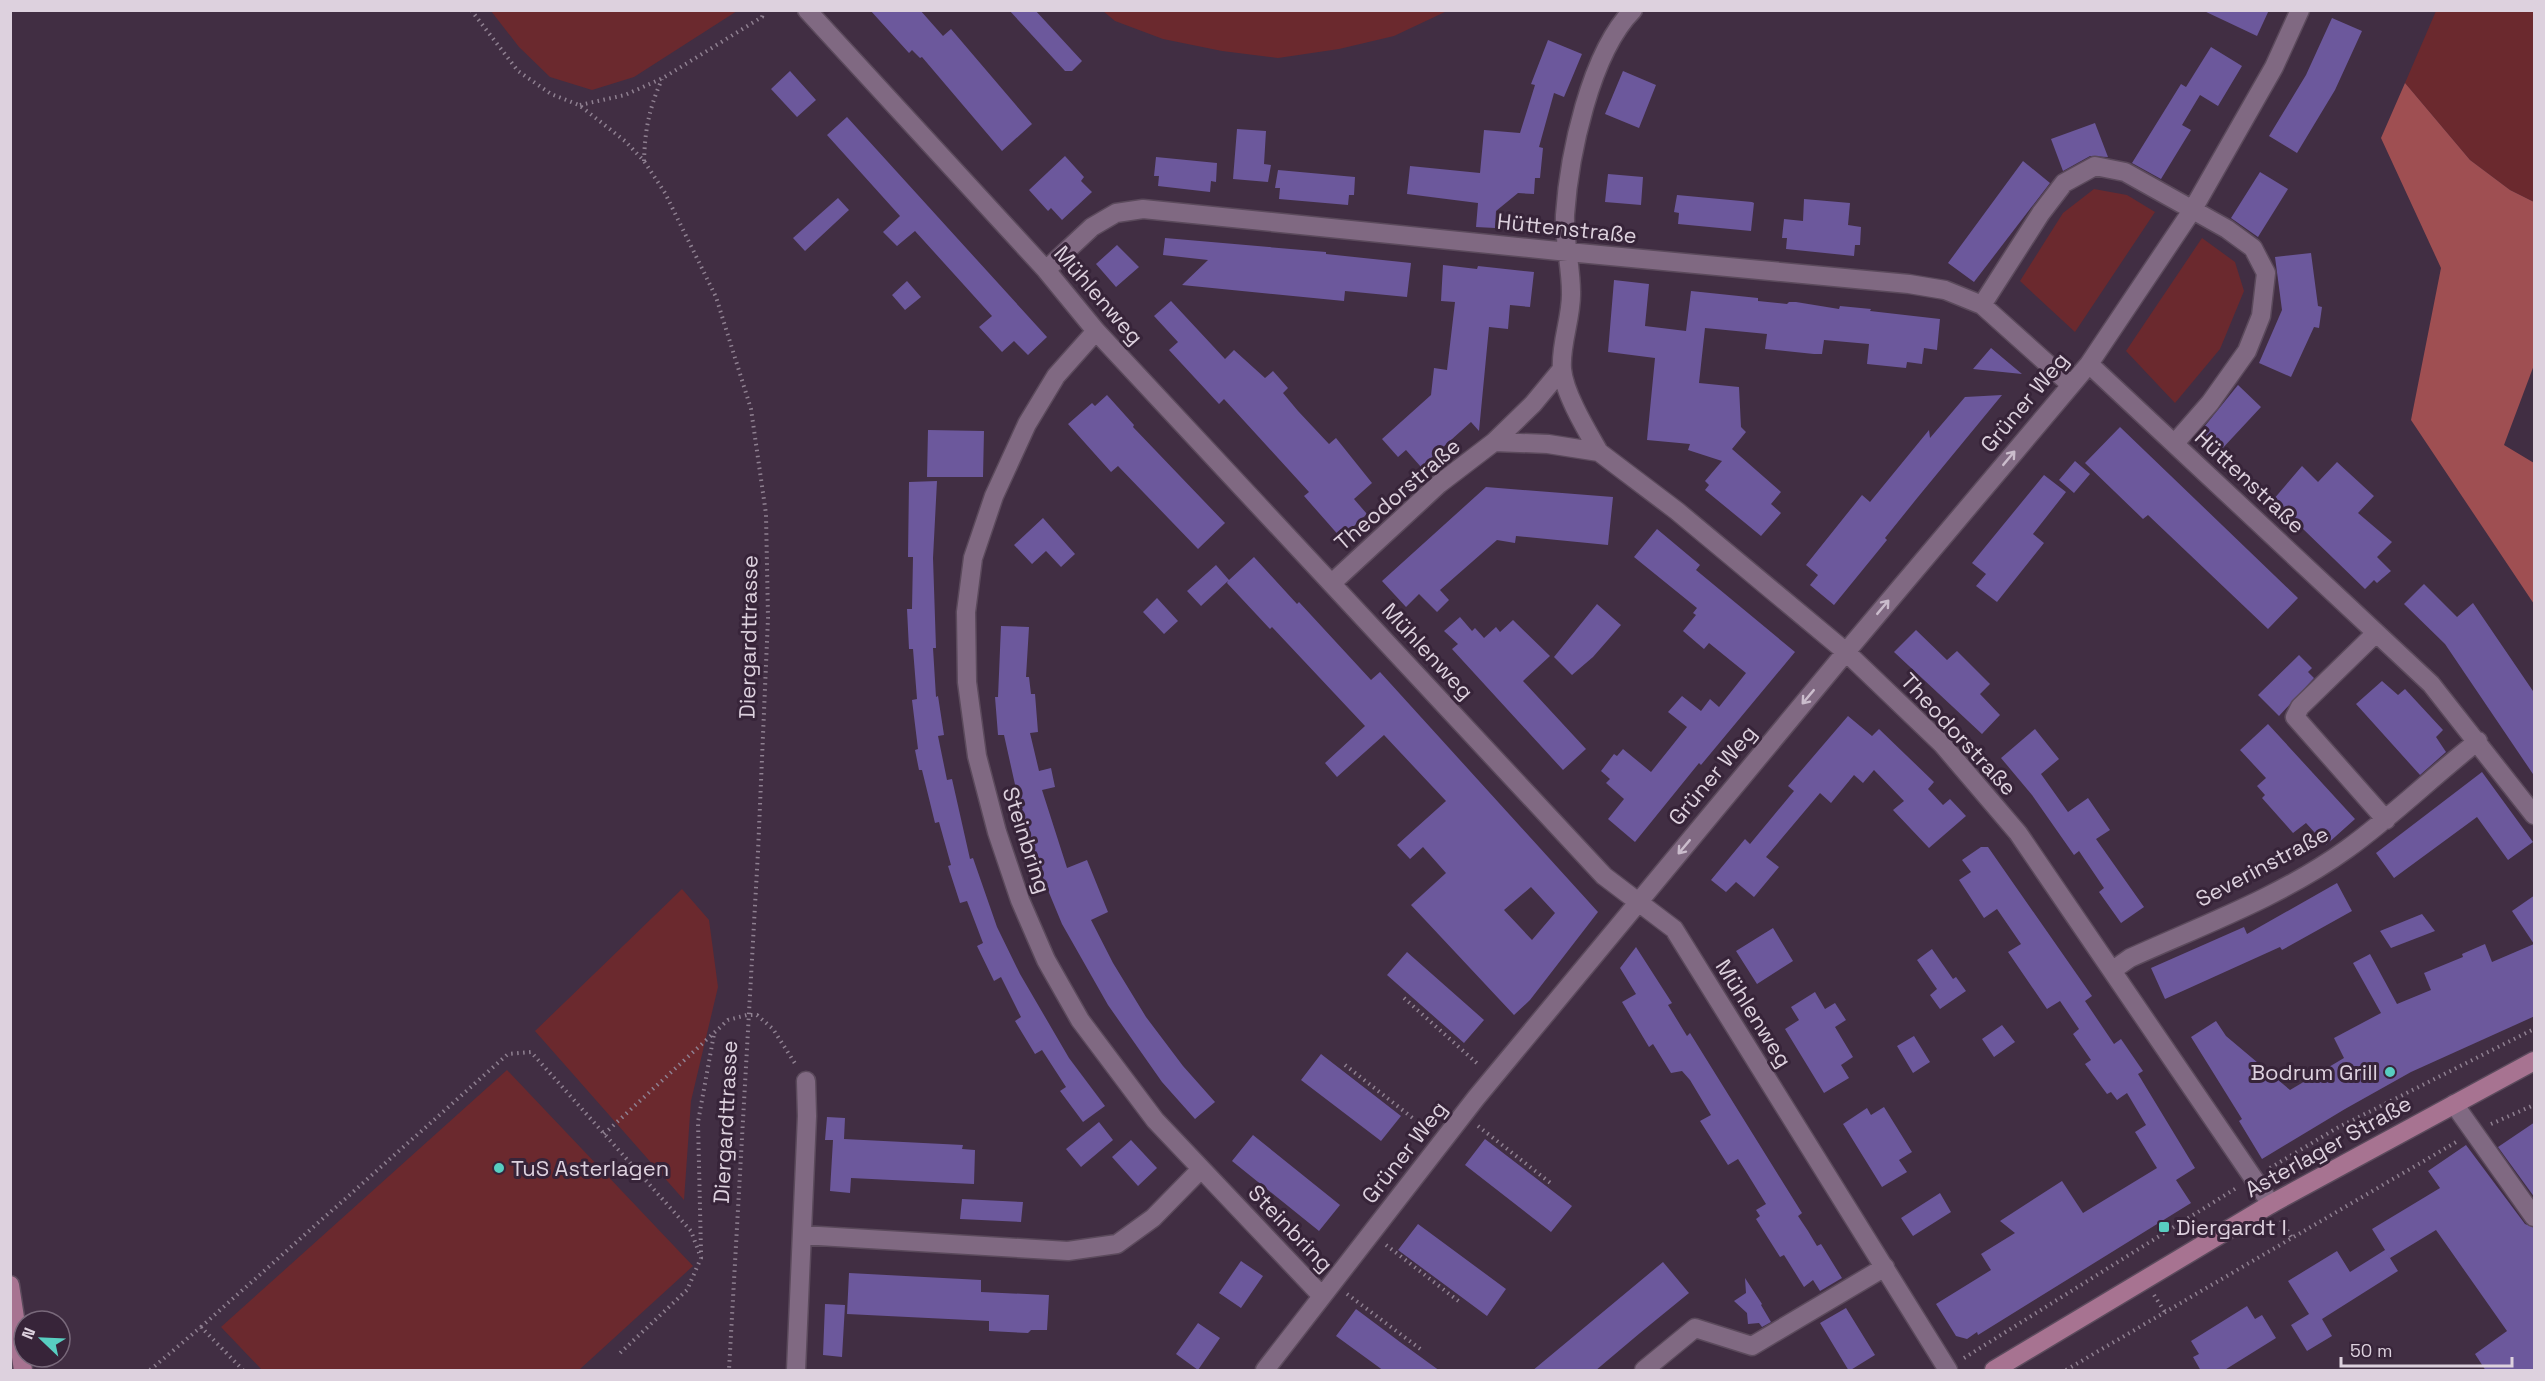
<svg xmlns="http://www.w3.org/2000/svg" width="2545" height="1381" font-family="'Space Grotesk',sans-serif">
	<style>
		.green { fill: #6b292e }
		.forest { fill: #9f4f52 }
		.building { fill: #6c589c; fill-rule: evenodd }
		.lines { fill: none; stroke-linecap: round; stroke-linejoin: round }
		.minor-casing { stroke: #5b4a5c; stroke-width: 21 }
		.major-casing { stroke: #5b4a5c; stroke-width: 21 }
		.path { stroke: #8f8091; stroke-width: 4; stroke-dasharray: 1.5 4.5; stroke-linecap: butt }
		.minor { stroke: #806982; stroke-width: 18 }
		.major { stroke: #a77391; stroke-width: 18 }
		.oneway { stroke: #cabccc }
		.poi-dot { fill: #58cec1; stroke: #372439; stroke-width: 2 }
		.labels { text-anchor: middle; stroke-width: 6; stroke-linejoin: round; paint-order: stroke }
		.street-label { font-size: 22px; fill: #ddd1de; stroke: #372439 }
		.poi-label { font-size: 22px; fill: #ddd1de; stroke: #372439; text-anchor: start }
	</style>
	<rect width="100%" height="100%" fill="#412e43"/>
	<path class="green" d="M 491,11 L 737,11 L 634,77 L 592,90 L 550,77 L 519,47 Z
		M 1103,11 L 1447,11 L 1394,36 L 1339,49 L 1278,58 L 1222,51 L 1163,39 L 1115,21 Z
		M 2436,11 L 2534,11 L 2534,202 L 2510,190 L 2470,160 L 2405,83 Z
		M 2094,189 L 2127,195 L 2155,212 L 2075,332 L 2020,281 L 2063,213 Z
		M 2202,238 L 2235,262 L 2244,291 L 2220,349 L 2175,403 L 2126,351 Z
		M 682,889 L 709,920 L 718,987 L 691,1101 L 684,1200 L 535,1031 Z
		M 507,1070 L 693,1266 L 579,1370 L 262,1370 L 221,1327 Z"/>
	<path class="forest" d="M 2405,83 L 2470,160 L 2510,190 L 2534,202 L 2534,365 L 2504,445 L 2534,463 L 2534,604 L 2411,420 L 2441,268 L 2381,138 Z"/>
	<path class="building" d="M 870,10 L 920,10 L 943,36 L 951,29 L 1032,124 L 1002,151 L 922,57 L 920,58 L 912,50 L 909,53 Z
		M 1009,10 L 1035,10 L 1082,61 L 1072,71 L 1065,71 Z
		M 2202,10 L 2269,10 L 2257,36 Z
		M 2332,18 L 2362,31 L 2335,90 L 2297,153 L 2269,136 L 2306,75 Z
		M 1548,40 L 1582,54 L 1564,97 L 1554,93 L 1539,147 L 1543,148 L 1540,178 L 1535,178 L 1534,194 L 1518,193 L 1496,211 L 1495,228 L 1476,227 L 1478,203 L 1407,194 L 1410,166 L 1480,173 L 1484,130 L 1520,133 L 1535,85 L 1531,84 Z
		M 2211,47 L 2242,66 L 2218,106 L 2200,95 L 2182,125 L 2191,130 L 2161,179 L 2132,163 L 2181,84 L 2186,87 Z
		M 790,71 L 816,100 L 797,117 L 771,89 Z
		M 1623,71 L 1656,85 L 1639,128 L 1605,114 Z
		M 847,117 L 1047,337 L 1028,355 L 1014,341 L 1002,352 L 979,327 L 992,316 L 915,231 L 897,246 L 883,232 L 900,216 L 827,135 Z
		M 2095,123 L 2108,157 L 2090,156 L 2063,171 L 2051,139 Z
		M 1237,129 L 1266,131 L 1264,164 L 1271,165 L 1268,182 L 1233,179 Z
		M 1065,156 L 1084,177 L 1081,181 L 1092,192 L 1062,220 L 1051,208 L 1048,211 L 1029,190 Z
		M 1156,157 L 1217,163 L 1216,182 L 1211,181 L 1210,192 L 1158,186 L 1159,176 L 1154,176 Z
		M 2023,161 L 2050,183 L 1974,282 L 1948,263 Z
		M 1278,170 L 1355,177 L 1354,195 L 1349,195 L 1348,205 L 1279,199 L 1280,188 L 1275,188 Z
		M 2260,172 L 2288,189 L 2258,237 L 2231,218 Z
		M 1608,174 L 1643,177 L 1641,205 L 1605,202 Z
		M 1677,195 L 1752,202 L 1754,203 L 1751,231 L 1678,224 L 1679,213 L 1674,212 Z
		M 838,198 L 849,210 L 805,251 L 793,238 Z
		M 1804,199 L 1850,203 L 1848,225 L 1861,227 L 1860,245 L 1855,245 L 1854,256 L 1786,249 L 1787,238 L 1782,238 L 1784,219 L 1803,221 Z
		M 1165,238 L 1326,252 L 1326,254 L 1411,263 L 1407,297 L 1345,291 L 1344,301 L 1182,285 L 1208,260 L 1163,255 Z
		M 1117,245 L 1139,267 L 1116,287 L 1096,264 Z
		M 2311,253 L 2318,306 L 2322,307 L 2319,328 L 2314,327 L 2291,377 L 2259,363 L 2282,310 L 2275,257 Z
		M 1443,265 L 1477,269 L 1478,266 L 1534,272 L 1530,307 L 1510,305 L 1508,329 L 1489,327 L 1479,431 L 1471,422 L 1421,467 L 1406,450 L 1398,457 L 1382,439 L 1431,395 L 1434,368 L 1447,370 L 1455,302 L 1441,301 Z
		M 1614,280 L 1649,284 L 1645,326 L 1686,331 L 1691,291 L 1758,298 L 1758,301 L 1787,304 L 1789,302 L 1796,302 L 1839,309 L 1840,306 L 1871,309 L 1870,311 L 1940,319 L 1937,350 L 1924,348 L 1922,364 L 1907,362 L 1906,368 L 1867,364 L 1869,344 L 1824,340 L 1822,354 L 1814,354 L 1765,349 L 1767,334 L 1705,328 L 1699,383 L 1739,387 L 1741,427 L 1746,432 L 1732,449 L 1781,492 L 1771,504 L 1781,513 L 1761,536 L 1705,490 L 1709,485 L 1705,481 L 1722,461 L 1688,450 L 1690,444 L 1647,440 L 1655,358 L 1608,352 Z
		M 907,281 L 921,297 L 905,310 L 892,295 Z
		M 1171,301 L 1225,359 L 1234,350 L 1265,378 L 1273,371 L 1288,388 L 1283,393 L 1298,411 L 1329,444 L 1336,438 L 1372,483 L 1354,499 L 1367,514 L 1341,538 L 1304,496 L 1309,492 L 1224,399 L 1219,404 L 1169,350 L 1178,342 L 1154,316 Z
		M 1991,348 L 2022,374 L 1973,369 Z
		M 2238,385 L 2261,407 L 2220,451 L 2200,432 Z
		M 1107,395 L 1134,425 L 1133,427 L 1225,523 L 1198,549 L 1118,466 L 1111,472 L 1068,424 L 1092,403 L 1095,406 Z
		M 2002,395 L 1918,497 L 1885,538 L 1887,540 L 1834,605 L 1810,585 L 1818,575 L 1806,565 L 1862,495 L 1870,502 L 1929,430 L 1930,438 L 1965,397 Z
		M 2120,427 L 2298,598 L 2268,629 L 2148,515 L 2143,519 L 2085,463 Z
		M 928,430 L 984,431 L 983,477 L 927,477 Z
		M 2075,461 L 2090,474 L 2074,493 L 2059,480 Z
		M 2337,462 L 2374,496 L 2358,513 L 2392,542 L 2377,557 L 2391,571 L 2377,583 L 2374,580 L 2365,589 L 2273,500 L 2302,466 L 2318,482 Z
		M 2044,475 L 2066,492 L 2033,534 L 2044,543 L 1997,602 L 1976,586 L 1986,574 L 1972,563 Z
		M 937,481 L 933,558 L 936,648 L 933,648 L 936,697 L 938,696 L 944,735 L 938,736 L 947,780 L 952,779 L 970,859 L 973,858 L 997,927 L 1020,974 L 1069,1058 L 1105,1106 L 1083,1122 L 1060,1091 L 1066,1087 L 1042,1050 L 1035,1054 L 1015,1021 L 1021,1017 L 1001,977 L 994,981 L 977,946 L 983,943 L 967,901 L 960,903 L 948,866 L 951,865 L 939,822 L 935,823 L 922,770 L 919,770 L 915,750 L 918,749 L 912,700 L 917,699 L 913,649 L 909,649 L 907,609 L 912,609 L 913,557 L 908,557 L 909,482 Z
		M 1486,487 L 1613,497 L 1608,545 L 1516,536 L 1515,543 L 1497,540 L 1440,590 L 1449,600 L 1437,612 L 1419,594 L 1406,607 L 1382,581 Z
		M 1043,518 L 1075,554 L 1061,567 L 1046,551 L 1032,564 L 1014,545 Z
		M 1657,529 L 1700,565 L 1696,570 L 1795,652 L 1701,765 L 1699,763 L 1635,842 L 1608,819 L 1624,799 L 1606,783 L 1610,779 L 1601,771 L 1614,754 L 1617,756 L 1623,749 L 1651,772 L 1687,727 L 1668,712 L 1682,696 L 1701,711 L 1710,699 L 1719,707 L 1746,673 L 1709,643 L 1704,649 L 1683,631 L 1696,615 L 1693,613 L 1697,608 L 1634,557 Z
		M 1254,557 L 1297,604 L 1299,602 L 1371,680 L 1380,672 L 1598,912 L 1530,1000 L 1514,1015 L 1411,905 L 1446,873 L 1423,847 L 1410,859 L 1397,845 L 1446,801 L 1384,735 L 1337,777 L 1325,763 L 1365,726 L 1272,627 L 1270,629 L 1227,583 L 1228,581 L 1201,606 L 1187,591 L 1216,565 L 1229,580 ZM 1531,887 L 1555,913 L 1532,940 L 1504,910 Z
		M 2424,584 L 2457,617 L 2473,603 L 2535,694 L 2535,777 L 2445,644 L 2404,604 Z
		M 1157,598 L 1178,621 L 1164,634 L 1143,612 Z
		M 1597,604 L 1621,625 L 1593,657 L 1572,675 L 1554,657 Z
		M 1460,617 L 1472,631 L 1475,628 L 1484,638 L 1496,627 L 1500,632 L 1513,620 L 1550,656 L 1523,681 L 1586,749 L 1563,770 L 1452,649 L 1458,644 L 1444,631 Z
		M 1001,626 L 1029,627 L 1026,677 L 1029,677 L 1031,694 L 1035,694 L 1038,732 L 1030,733 L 1039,771 L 1051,768 L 1055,787 L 1042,790 L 1067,868 L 1087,860 L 1108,912 L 1091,920 L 1113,963 L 1146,1017 L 1183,1066 L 1215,1102 L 1195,1119 L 1162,1082 L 1108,1005 L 1062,924 L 1040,871 L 1020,807 L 1004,735 L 998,735 L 995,697 L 998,697 Z
		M 1916,630 L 1947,660 L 1957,651 L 1990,684 L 1980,694 L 2000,715 L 1982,734 L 1894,652 Z
		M 2299,655 L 2312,668 L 2308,672 L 2314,678 L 2279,716 L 2258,695 Z
		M 2382,681 L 2398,695 L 2405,689 L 2443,730 L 2436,737 L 2446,752 L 2420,775 L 2356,704 Z
		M 1848,716 L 1872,736 L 1879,729 L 1934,782 L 1928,789 L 1943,805 L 1950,799 L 1966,816 L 1929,848 L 1893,810 L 1904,801 L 1874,770 L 1863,783 L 1854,775 L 1831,803 L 1820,793 L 1766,857 L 1779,867 L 1754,897 L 1736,882 L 1726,892 L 1711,880 L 1745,839 L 1750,844 L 1794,791 L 1788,786 Z
		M 2268,724 L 2355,819 L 2326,845 L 2306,823 L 2293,833 L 2262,798 L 2265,795 L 2257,786 L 2266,778 L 2240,750 Z
		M 2035,729 L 2059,759 L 2041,774 L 2068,812 L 2088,798 L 2110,830 L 2096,839 L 2144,907 L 2121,923 L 2099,892 L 2104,888 L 2079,851 L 2074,855 L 2032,795 L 2001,758 Z
		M 2482,772 L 2533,842 L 2508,860 L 2477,817 L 2394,878 L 2376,853 Z
		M 1981,847 L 1988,847 L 2092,996 L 2085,1001 L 2114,1044 L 2121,1039 L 2143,1071 L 2138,1074 L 2195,1168 L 2176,1180 L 2191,1203 L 1978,1335 L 1977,1332 L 1967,1339 L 1956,1336 L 1936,1304 L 1991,1270 L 1981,1254 L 2015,1233 L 2000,1221 L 2062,1181 L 2083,1213 L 2157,1168 L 2135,1132 L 2146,1125 L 2127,1093 L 2117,1100 L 2111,1092 L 2107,1094 L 2085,1064 L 2091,1060 L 2073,1034 L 2079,1029 L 2060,1001 L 2047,1009 L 2008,952 L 2021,944 L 1997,909 L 1984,918 L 1959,880 L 1971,872 L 1962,860 Z
		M 2337,883 L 2352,911 L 2282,950 L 2280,947 L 2165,999 L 2151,968 L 2244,927 L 2247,934 Z
		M 2535,895 L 2535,1016 L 2411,1072 L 2345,1109 L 2262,1159 L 2239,1121 L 2242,1119 L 2191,1037 L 2216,1021 L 2226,1036 L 2290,1090 L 2344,1058 L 2334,1038 L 2381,1013 L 2353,963 L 2370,954 L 2397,1004 L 2431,990 L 2424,973 L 2463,957 L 2462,954 L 2485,944 L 2492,962 L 2534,944 L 2512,911 Z
		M 2422,914 L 2435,931 L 2391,948 L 2380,931 Z
		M 1773,928 L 1793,961 L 1757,984 L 1736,951 Z
		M 1636,947 L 1672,1003 L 1668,1005 L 1687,1036 L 1690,1033 L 1802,1213 L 1798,1216 L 1808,1231 L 1817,1246 L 1821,1244 L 1842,1278 L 1820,1291 L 1813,1280 L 1804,1287 L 1784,1255 L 1780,1257 L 1756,1219 L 1760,1216 L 1756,1210 L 1766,1204 L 1745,1170 L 1738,1159 L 1728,1165 L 1700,1121 L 1711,1115 L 1690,1080 L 1682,1071 L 1671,1073 L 1653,1044 L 1649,1047 L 1622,1002 L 1636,994 L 1620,968 Z
		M 1932,949 L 1953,979 L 1956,977 L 1966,991 L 1940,1009 L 1930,995 L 1937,989 L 1917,960 Z
		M 1407,952 L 1484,1020 L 1464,1043 L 1387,975 Z
		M 1815,992 L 1825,1009 L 1835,1003 L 1846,1020 L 1835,1027 L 1853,1057 L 1841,1065 L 1849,1078 L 1824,1093 L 1785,1029 L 1799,1020 L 1791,1007 Z
		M 2002,1025 L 2015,1042 L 1994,1057 L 1982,1039 Z
		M 1914,1036 L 1930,1062 L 1913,1073 L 1897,1046 Z
		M 1321,1054 L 1401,1116 L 1381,1141 L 1301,1080 Z
		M 1884,1107 L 1912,1152 L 1899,1160 L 1907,1172 L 1882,1187 L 1843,1124 L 1867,1108 L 1871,1115 Z
		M 827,1117 L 845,1118 L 844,1139 L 963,1145 L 962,1149 L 975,1150 L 974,1184 L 851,1178 L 850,1193 L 830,1191 L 833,1140 L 825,1140 Z
		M 1099,1122 L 1113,1140 L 1081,1167 L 1066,1149 Z
		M 2535,1122 L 2535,1198 L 2498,1147 Z
		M 1253,1135 L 1340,1205 L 1319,1231 L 1232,1161 Z
		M 1485,1139 L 1572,1206 L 1551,1232 L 1465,1165 Z
		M 1131,1140 L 1157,1168 L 1138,1186 L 1112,1157 Z
		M 2466,1145 L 2525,1224 L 2535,1228 L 2535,1371 L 2486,1371 L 2475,1354 L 2507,1331 L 2436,1230 L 2390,1258 L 2372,1229 L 2440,1188 L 2428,1171 Z
		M 1940,1193 L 1951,1212 L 1913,1236 L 1901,1218 Z
		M 962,1199 L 1023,1202 L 1021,1222 L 960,1219 Z
		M 1418,1224 L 1506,1289 L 1487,1316 L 1398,1250 Z
		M 2385,1250 L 2398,1271 L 2322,1319 L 2332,1336 L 2307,1351 L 2291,1325 L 2309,1314 L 2288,1281 L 2337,1251 L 2350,1272 Z
		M 1241,1261 L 1263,1276 L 1241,1308 L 1219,1293 Z
		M 1663,1262 L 1689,1293 L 1640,1333 L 1595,1371 L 1532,1371 Z
		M 849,1273 L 981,1280 L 981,1292 L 1049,1295 L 1047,1330 L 1031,1330 L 1028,1333 L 989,1331 L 989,1321 L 847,1314 Z
		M 1745,1278 L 1762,1304 L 1761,1305 L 1771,1322 L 1762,1327 L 1759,1323 L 1748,1324 L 1747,1313 L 1734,1301 L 1746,1293 Z
		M 825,1304 L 845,1305 L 842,1357 L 823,1355 Z
		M 2247,1306 L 2255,1319 L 2262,1315 L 2276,1338 L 2223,1371 L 2201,1371 L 2193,1357 L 2199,1354 L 2191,1341 Z
		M 1846,1308 L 1875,1355 L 1849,1371 L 1820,1323 Z
		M 1356,1309 L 1400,1342 L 1440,1371 L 1384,1371 L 1336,1336 Z
		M 1198,1323 L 1220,1338 L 1198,1370 L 1176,1354 Z"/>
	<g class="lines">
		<defs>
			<path id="minor" d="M 807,10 L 1046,270 L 1096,331 L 1604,876 L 1674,929 L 1948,1370
				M 1046,270 L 1092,227 L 1116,213 L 1143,209 L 1568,252 L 1909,284 L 1945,290 L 1982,305 L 2070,384
				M 1982,305 L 2041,213 L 2064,183 L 2095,166 L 2125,172 L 2227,229 L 2253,248 L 2266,273 L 2261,316 L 2247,351 L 2210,403 L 2175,443
				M 1096,331 L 1056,376 L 1027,424 L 994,496 L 973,558 L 966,612 L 967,682 L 977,756 L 997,832 L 1020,900 L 1046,960 L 1080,1020 L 1155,1120 L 1321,1295
				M 2089,364 L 2431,684 L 2534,815
				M 1494,442 L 1533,404 L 1562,369
				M 1599,452 C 1587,431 1564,393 1562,369 C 1560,344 1572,317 1571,292 C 1571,267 1564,240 1565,215 C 1569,156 1590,53 1633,10
				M 1332,583 L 1439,484 L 1494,442 L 1548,444 L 1599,452 L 1677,511 L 1846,652 L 1942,744 L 2018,833 L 2271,1204
				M 2376,633 L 2300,707 L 2295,717 L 2386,820
				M 2113,970 L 2130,958 C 2203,925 2282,896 2347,849 C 2393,816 2433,776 2478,741
				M 2454,1104 L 2534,1217
				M 802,1235 L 1068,1251 L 1117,1244 L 1153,1218 L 1201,1169
				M 796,1370 L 807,1116 L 806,1081
				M 1265,1370 L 1476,1098 L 1846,652 L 2089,364 L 2193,209 L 2274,67 L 2300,10
				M 1644,1370 L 1695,1328 L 1752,1346 L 1885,1267"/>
			<path id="major" d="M 10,1285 L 23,1370
				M 1994,1370 L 2271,1204 L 2534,1061"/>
		</defs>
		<use href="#minor" class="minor-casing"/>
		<use href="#major" class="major-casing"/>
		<path class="path" d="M 471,10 L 518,71 L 551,94 L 579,105 L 625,141 L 644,161 L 665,193 L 716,297 L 751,409 L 766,514 L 768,618 L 758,852 L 729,1370
			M 580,105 L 625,95 L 663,78 L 762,17 L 764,10
			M 644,161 C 645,129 649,109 662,79
			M 1404,998 L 1479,1065
			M 1345,1065 L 1428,1130
			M 2491,1124 L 2534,1105
			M 1478,1126 L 1553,1185
			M 604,1134 L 728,1020 L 747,1015 L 757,1015 L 773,1029 L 796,1065
			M 2270,1168 L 2337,1128 L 2534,1029
			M 2281,1220 L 2292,1238
			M 1386,1245 L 1461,1303
			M 701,1252 L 698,1122 L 714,1034
			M 1347,1294 L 1423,1351
			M 2154,1295 L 2165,1312
			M 201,1327 L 508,1054 L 531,1052 L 691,1231 L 701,1258 L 687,1290 L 619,1354
			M 1964,1358 L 2238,1187
			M 150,1370 L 201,1327 L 243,1370
			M 2066,1370 L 2458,1141"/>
		<use href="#minor" class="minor"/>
		<use href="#major" class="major"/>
	</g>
	<defs><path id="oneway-shaft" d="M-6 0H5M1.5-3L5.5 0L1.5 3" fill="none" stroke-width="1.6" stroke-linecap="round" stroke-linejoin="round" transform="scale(1.5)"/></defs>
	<g class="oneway">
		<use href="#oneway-shaft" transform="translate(2009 458) rotate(-50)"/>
		<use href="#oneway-shaft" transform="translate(1883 607) rotate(-50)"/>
		<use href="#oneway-shaft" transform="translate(1808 697) rotate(130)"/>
		<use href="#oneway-shaft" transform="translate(1684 847) rotate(130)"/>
	</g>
	<g class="poi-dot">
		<circle cx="2390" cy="1072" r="6"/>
		<circle cx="499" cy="1168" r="6"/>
		<rect x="2158" y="1221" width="12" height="12" rx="3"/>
	</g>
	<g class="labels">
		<g class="street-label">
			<text transform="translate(1567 228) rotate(6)" y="8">Hüttenstraße</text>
			<text transform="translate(1099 295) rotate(49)" y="8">Mühlenweg</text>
			<text transform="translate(2024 402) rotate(-50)" y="8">Grüner Weg</text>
			<text transform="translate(2250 481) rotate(43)" y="8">Hüttenstraße</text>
			<text transform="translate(1397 494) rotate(-41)" y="8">Theodorstraße</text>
			<text transform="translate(748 637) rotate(-89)" y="8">Diergardttrasse</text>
			<text transform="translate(1428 651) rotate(47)" y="8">Mühlenweg</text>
			<text transform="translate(1959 734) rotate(47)" y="8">Theodorstraße</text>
			<text transform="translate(1712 775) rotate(-50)" y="8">Grüner Weg</text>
			<text transform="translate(1027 840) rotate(72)" y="8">Steinbring</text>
			<text transform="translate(2262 866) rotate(-28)" y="8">Severinstraße</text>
			<text transform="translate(1754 1013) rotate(58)" y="8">Mühlenweg</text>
			<text transform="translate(725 1122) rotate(-87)" y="8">Diergardttrasse</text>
			<text transform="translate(2328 1146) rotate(-29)" y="8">Asterlager Straße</text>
			<text transform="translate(1404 1152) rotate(-52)" y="8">Grüner Weg</text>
			<text transform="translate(1291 1228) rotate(46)" y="8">Steinbring</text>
		</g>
		<g class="poi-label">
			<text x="2378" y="1080" text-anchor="end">Bodrum Grill</text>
			<text x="511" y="1176">TuS Asterlagen</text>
			<text x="2176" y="1235">Diergardt I</text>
		</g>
	</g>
	<rect width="2545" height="1381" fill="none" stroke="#ddd1de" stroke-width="24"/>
	<g transform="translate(42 1339) rotate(293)"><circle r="28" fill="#372439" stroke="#79697b" stroke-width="1.5"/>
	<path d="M0-4.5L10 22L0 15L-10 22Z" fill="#58cec1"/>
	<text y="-9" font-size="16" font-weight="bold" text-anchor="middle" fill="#ddd1de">N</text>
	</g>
	<path d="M2341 1357v9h171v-9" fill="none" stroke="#ddd1de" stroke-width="3"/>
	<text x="2350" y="1357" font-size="18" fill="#ddd1de" stroke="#372439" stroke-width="4.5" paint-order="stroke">50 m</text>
</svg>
